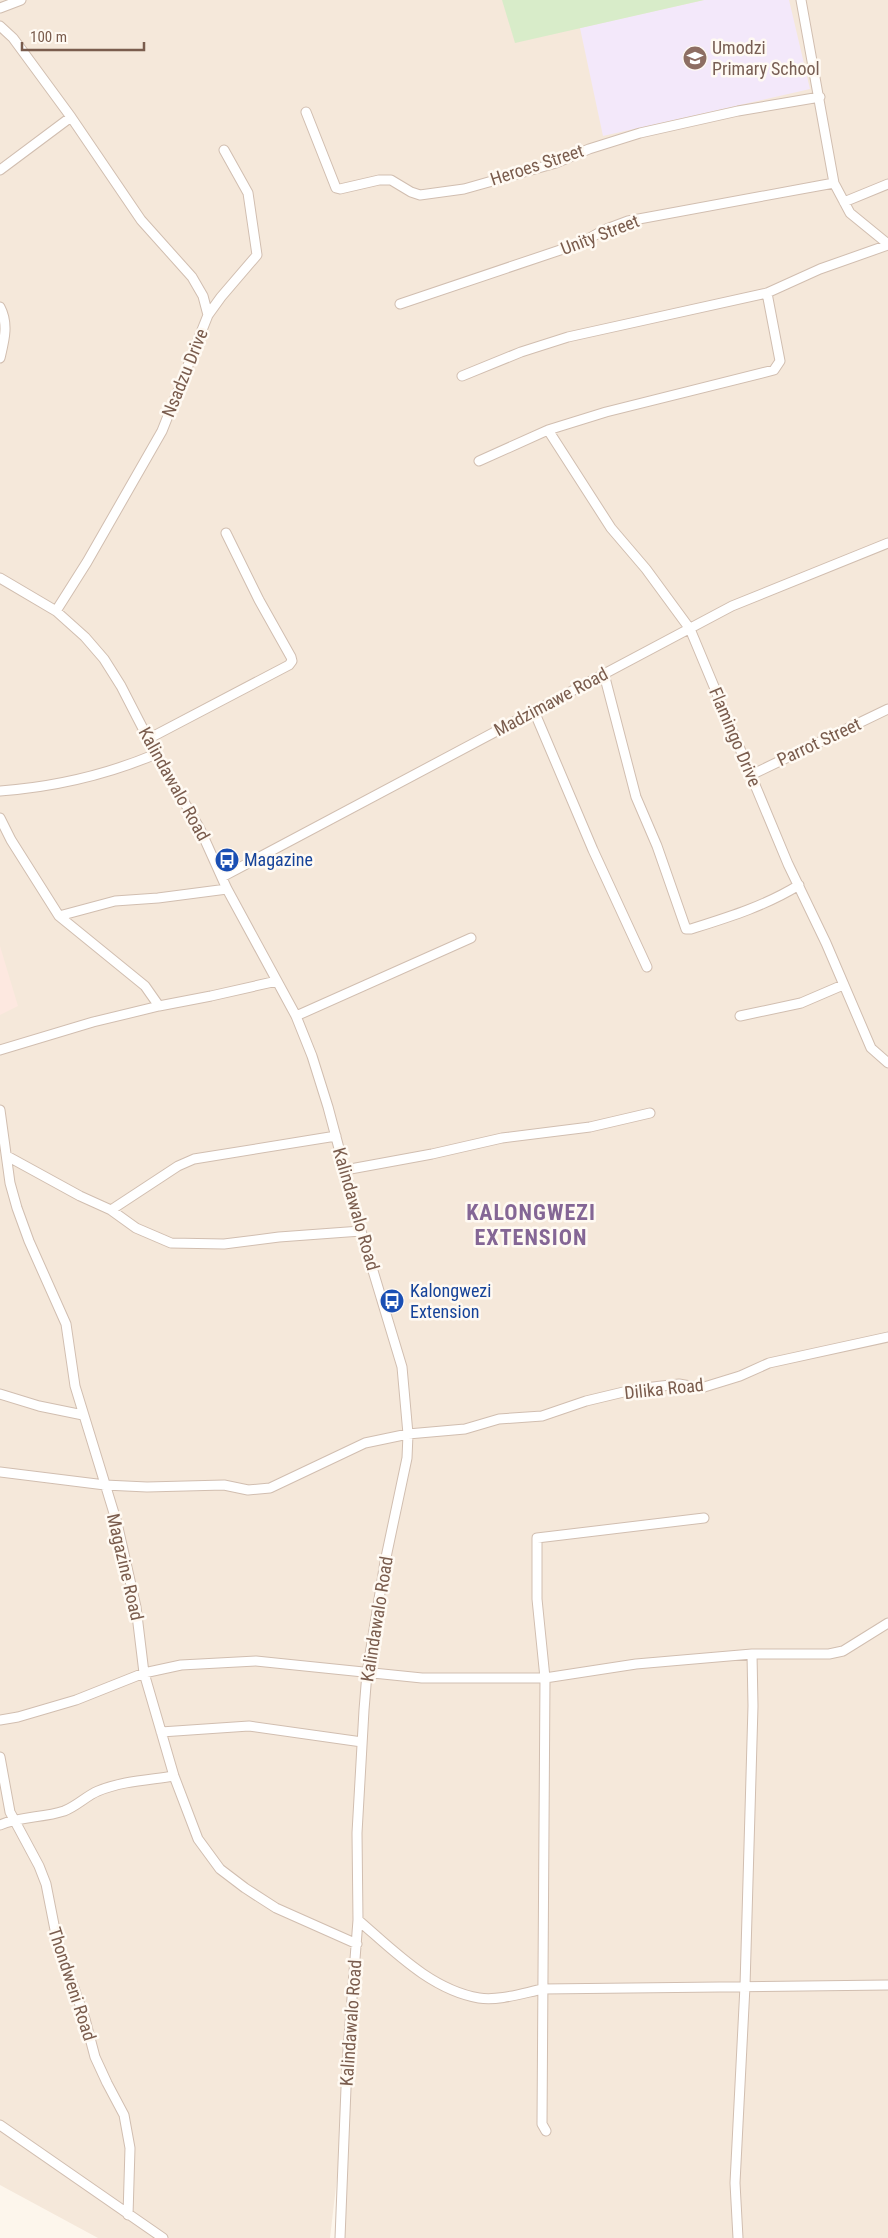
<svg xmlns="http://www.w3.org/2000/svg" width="888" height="2238" font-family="'Roboto Condensed',sans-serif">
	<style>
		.residential { fill: #f5e8da }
		.commercial { fill: #fde8e0 }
		.education { fill: #f3e8fa }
		.green { fill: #d8ecc9 }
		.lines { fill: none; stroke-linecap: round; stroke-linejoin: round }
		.minor-casing { stroke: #d1beb0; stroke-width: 11 }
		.minor { stroke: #fff; stroke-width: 9 }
		.labels { text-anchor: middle; stroke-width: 5; stroke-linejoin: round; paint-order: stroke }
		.education-label { font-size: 18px; fill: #785e54; stroke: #fffaf3; text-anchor: start }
		.street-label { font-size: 18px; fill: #7a5c4d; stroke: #fffaf3 }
		.transit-label { font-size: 18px; fill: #164399; stroke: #fffaf3; text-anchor: start }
		.district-label { font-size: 22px; font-weight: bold; letter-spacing: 1px; fill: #846695; stroke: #fffaf3 }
	</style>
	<rect width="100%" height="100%" fill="#fdf6ec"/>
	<path class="residential" d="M 0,0 L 888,0 L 888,2238 L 342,2238 L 349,2075 L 330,2238 L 98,2238 L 0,2185 Z"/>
	<path class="commercial" d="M 0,946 L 18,1006 L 0,1015 Z"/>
	<path class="education" d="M 704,0 L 789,0 L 810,89 L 603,136 L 580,28 Z"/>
	<path class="green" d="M 502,0 L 704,0 L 515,43 Z"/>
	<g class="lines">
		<defs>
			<path id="minor" d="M 801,0 L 834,183 L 850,213 L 888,244
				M 0,8 L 21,0
				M 0,26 L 13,38 L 71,117 L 141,220 L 192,277 L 203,296 L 208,315
				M 306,112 L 336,188 L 340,189 L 379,180 L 391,180 L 411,192 L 420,195 L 464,189 L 556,163 L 589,149 L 640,133 L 738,111 L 820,97
				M 0,170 L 71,117
				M 844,202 L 888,184
				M 400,304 L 581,243 L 604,230 L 628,221 L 834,183
				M 0,307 C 9,324 4,341 0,358
				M 462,376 L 521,352 L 568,337 L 767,293 L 820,269 L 888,245
				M 548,430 L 611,528 L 646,569 L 690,629 L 788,864 L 826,943 L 871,1048 L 888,1063
				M 479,461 L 548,430 L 606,412 L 774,370 L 780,361 L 767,293
				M 0,578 L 56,611 L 85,637 L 104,659 L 121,686 L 156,754 L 200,829 L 227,889 L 296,1016 L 312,1056 L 328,1107 L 361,1231 L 402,1367 L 408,1434 L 407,1458 L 385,1562 L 367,1673 L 364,1710 L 357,1833 L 358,1920 L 347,2063 L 340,2238
				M 56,611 L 87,562 L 162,431 L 208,315 L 221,297 L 257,255 L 248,193 L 224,150
				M 604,674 L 636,797 L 657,846 L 686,929 L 691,929 C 729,917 765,906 799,885
				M 534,711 L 593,850 L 647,967
				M 148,739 L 289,665 L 292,661 L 291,657 L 259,600 L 226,533
				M 751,775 L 888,709
				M 0,791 C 54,787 106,775 156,754
				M 0,818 L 11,840 L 59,916 L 145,986 L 159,1006
				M 222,877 L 732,606 L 888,543
				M 59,916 L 115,901 L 158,898 L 227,889
				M 296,1016 L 471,938
				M 740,1016 L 801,1003 L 843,985
				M 0,1050 L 93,1022 L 159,1006 L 211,996 L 277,981
				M 0,1110 L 10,1183 L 17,1208 L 29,1241 L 66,1324 L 75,1386 L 117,1523 L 136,1607 L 144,1673 L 174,1776 L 198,1839 L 220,1869 L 245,1888 L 276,1908 L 357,1944
				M 7,1156 L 80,1196 L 111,1210 L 136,1228 L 171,1243 L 224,1244 L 279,1237 L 361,1231
				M 345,1170 L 432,1154 L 502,1138 L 590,1127 L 650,1113
				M 111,1210 L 178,1166 L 194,1159 L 336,1136
				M 0,1394 L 39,1406 L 83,1415
				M 0,1472 L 105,1485 L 147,1487 L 224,1485 L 248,1490 L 270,1488 L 365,1443 L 408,1434 L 465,1429 L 499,1419 L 542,1416 L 586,1401 L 636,1389 L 679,1384 L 701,1388 L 740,1376 L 769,1363 L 888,1337
				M 0,1720 L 18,1717 L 76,1700 L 144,1673 L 181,1665 L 256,1661 L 422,1678 L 545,1678 L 636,1664 L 752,1654 L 829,1654 L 843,1651 L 888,1623
				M 161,1732 L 249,1726 L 362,1742
				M 0,1757 L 10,1812 L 39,1866 L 46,1884 L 57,1940 L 85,2019 L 95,2057 L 107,2083 L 124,2115 L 130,2148 L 128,2215
				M 0,1825 C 21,1816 43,1818 64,1811 C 77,1806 86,1796 98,1791 C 122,1781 149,1780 174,1776
				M 358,1920 C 393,1950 431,1990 479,1998 C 499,2001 523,1993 543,1989 L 888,1985
				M 0,2125 L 163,2238
				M 546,2131 L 542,2124 L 545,1678 L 537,1599 L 537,1538 L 704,1518
				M 738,2238 L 735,2183 L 745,1986 L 753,1706 L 752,1654"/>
		</defs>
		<use href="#minor" class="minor-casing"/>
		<use href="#minor" class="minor"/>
	</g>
	<defs>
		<symbol id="school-disc" viewBox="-11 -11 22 22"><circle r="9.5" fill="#8d6e63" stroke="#fffaf3"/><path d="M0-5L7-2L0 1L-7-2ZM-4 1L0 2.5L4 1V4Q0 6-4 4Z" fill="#fff"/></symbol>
		<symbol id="bus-disc" viewBox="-11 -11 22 22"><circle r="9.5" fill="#1a4fb4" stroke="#fffaf3"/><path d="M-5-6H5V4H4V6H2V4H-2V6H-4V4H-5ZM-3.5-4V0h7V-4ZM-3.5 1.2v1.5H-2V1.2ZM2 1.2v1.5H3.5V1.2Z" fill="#fff"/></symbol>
	</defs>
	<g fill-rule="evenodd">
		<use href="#school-disc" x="681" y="44" width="28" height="28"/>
		<use href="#bus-disc" x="213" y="846" width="28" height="28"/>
		<use href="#bus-disc" x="378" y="1287" width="28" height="28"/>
	</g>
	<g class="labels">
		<g class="education-label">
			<text x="712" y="54">Umodzi<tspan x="712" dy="21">Primary School</tspan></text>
		</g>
		<g class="street-label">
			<text transform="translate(537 165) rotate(-18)" y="6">Heroes Street</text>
			<text transform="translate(600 235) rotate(-21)" y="6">Unity Street</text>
			<text transform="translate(185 373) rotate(-68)" y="6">Nsadzu Drive</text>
			<text transform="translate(551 702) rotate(-28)" y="6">Madzimawe Road</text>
			<text transform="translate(735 737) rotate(67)" y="6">Flamingo Drive</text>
			<text transform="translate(819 742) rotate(-25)" y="6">Parrot Street</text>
			<text transform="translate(174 784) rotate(61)" y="6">Kalindawalo Road</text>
			<text transform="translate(356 1209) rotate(74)" y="6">Kalindawalo Road</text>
			<text transform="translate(664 1389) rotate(-6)" y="6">Dilika Road</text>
			<text transform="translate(125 1567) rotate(77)" y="6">Magazine Road</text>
			<text transform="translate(377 1619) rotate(-81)" y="6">Kalindawalo Road</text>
			<text transform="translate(72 1984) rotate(72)" y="6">Thondweni Road</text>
			<text transform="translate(351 2023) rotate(-86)" y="6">Kalindawalo Road</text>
		</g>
		<g class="transit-label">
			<text x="244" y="866">Magazine</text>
			<text x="410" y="1297">Kalongwezi<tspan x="410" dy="21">Extension</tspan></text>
		</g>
		<g class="district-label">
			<text x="531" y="1220">KALONGWEZI<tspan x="531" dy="25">EXTENSION</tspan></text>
		</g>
	</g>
	<path d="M22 42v8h122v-8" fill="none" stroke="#7a5c4d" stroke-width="2.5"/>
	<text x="30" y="42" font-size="15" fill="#7a5c4d" stroke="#fffaf3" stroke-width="4" paint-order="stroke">100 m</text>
</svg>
